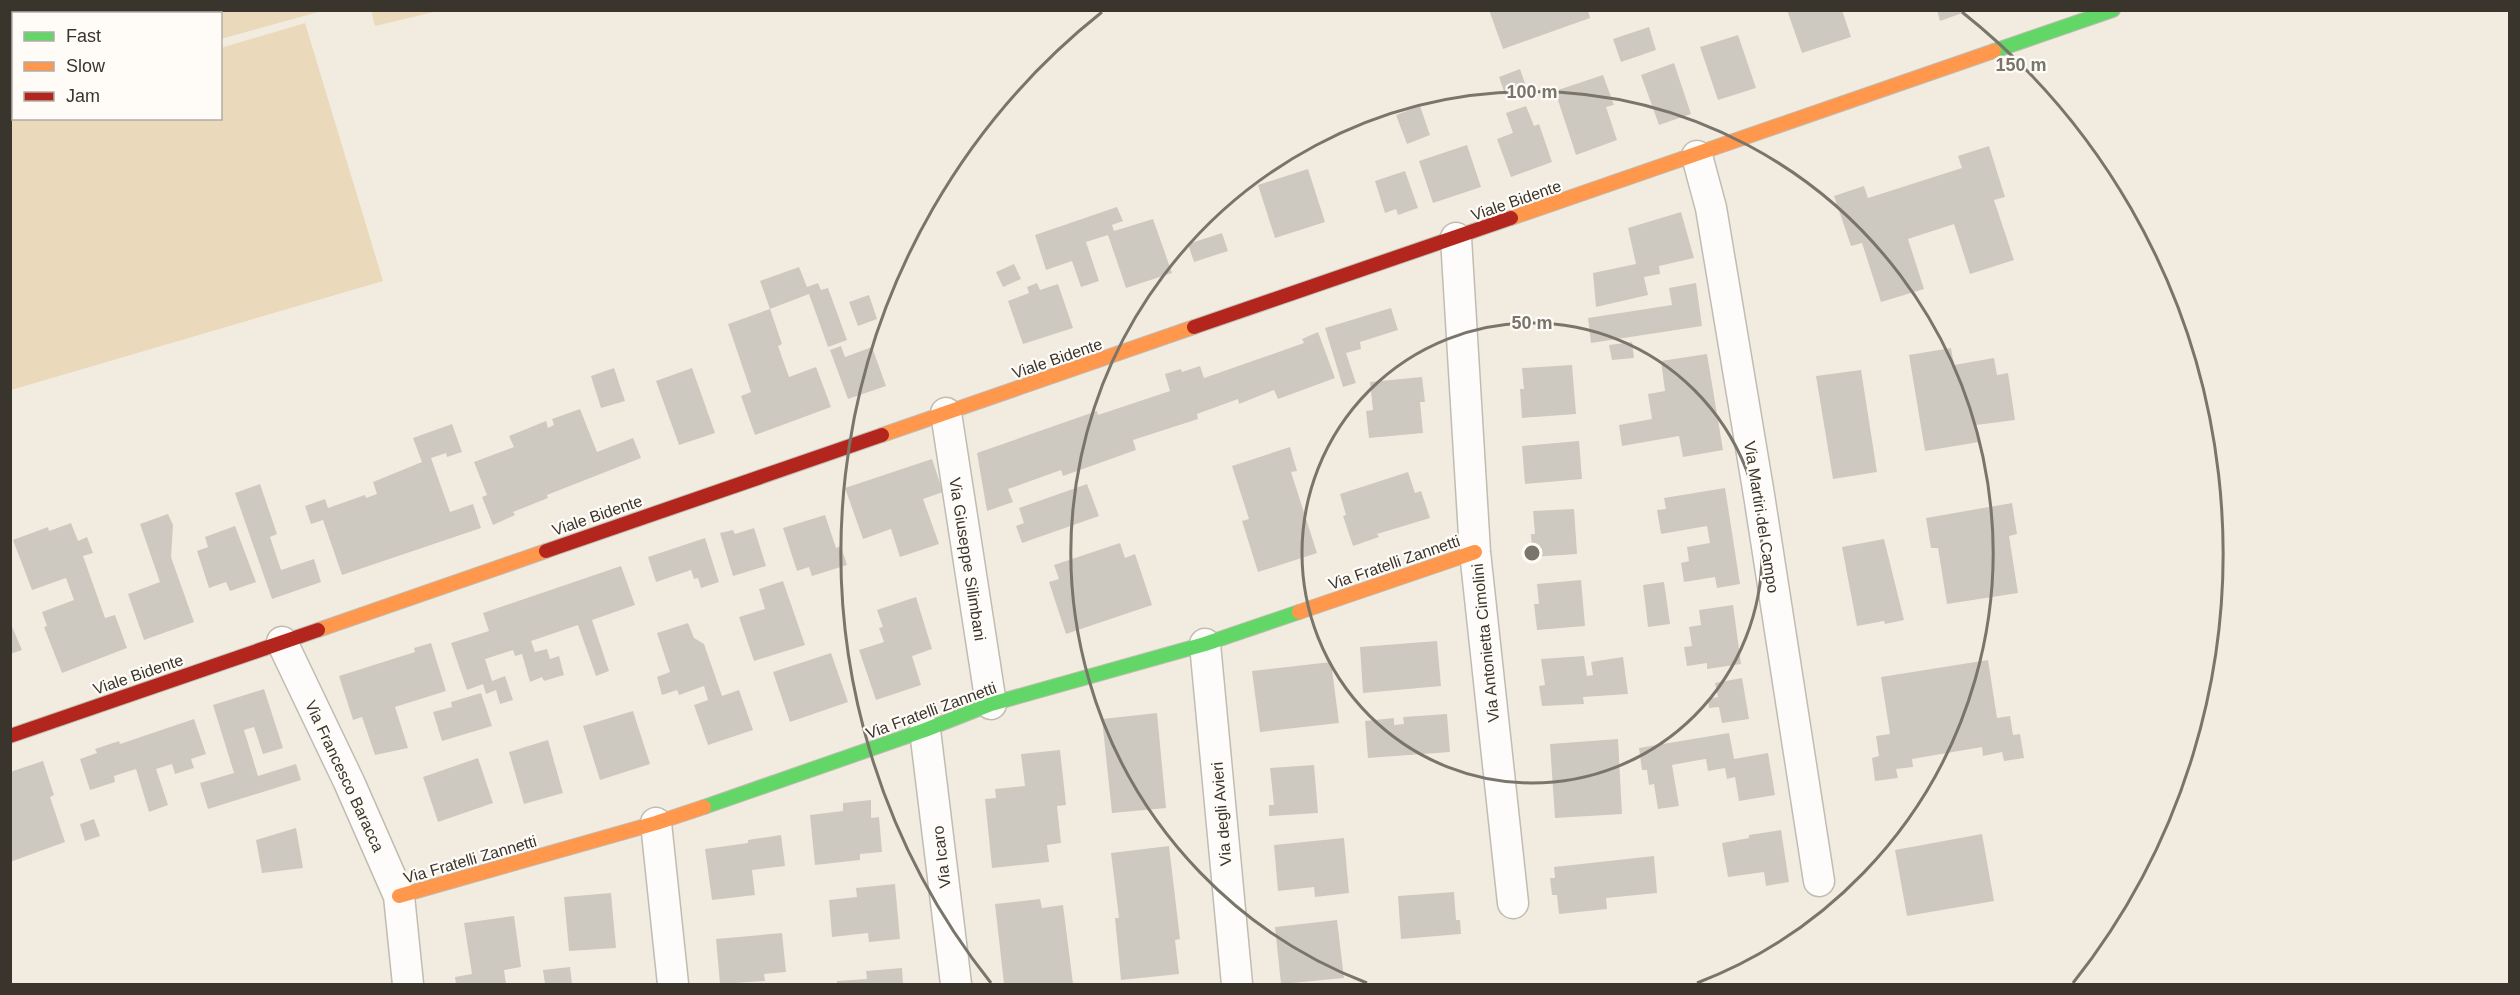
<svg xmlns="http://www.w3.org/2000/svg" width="2520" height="995" font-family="Arial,sans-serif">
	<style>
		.green { fill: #ead9ba }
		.building { fill: #cec9c0 }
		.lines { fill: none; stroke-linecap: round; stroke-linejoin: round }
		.street-casing { stroke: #c1bcb2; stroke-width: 33 }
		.fast-casing { stroke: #c1bcb2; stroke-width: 16 }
		.slow-casing { stroke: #c1bcb2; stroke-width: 16 }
		.jam-casing { stroke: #c1bcb2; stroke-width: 16 }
		.street { stroke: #fdfcfa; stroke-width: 30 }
		.fast { stroke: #63d668; stroke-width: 14 }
		.slow { stroke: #ff974d; stroke-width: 14 }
		.jam { stroke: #b3261e; stroke-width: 14 }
		.ring { fill: none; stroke: #7a756b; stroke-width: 3 }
		.labels { text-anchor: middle; stroke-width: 4.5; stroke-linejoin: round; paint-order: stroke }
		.street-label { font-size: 16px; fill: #3a352c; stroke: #fffcf8 }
		.centre { fill: #7a756b; stroke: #fffcf8; stroke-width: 3 }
		.ring-label { font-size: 18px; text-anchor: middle; font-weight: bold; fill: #7a756b; stroke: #fffcf8; stroke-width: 4.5; stroke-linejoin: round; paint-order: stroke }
	</style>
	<rect width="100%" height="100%" fill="#f2ece0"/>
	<path class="green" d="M 11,10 L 322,10 L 322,11 L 221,39 L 220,14 L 14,14 L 14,96 L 11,97 Z
		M 371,10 L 438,10 L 438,11 L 375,26 Z
		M 305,23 L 383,281 L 11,390 L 11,109 L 13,108 L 14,118 L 220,118 L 221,48 Z"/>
	<path class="building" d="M 1489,10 L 1588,10 L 1590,18 L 1503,49 Z
		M 1787,10 L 1842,10 L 1851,37 L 1802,53 Z
		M 1937,10 L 1968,10 L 1968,11 L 1940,21 Z
		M 1649,27 L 1656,50 L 1621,62 L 1613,39 Z
		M 1738,35 L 1756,88 L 1718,100 L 1700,47 Z
		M 1674,63 L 1691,114 L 1659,125 L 1641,75 Z
		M 1520,69 L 1527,89 L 1506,97 L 1499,77 Z
		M 1603,75 L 1614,105 L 1606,107 L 1617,140 L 1576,155 L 1555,91 Z
		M 1420,106 L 1430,135 L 1407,144 L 1396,115 Z
		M 1526,106 L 1534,126 L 1539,124 L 1552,162 L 1511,177 L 1497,139 L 1513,133 L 1506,113 Z
		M 1467,145 L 1481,187 L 1433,203 L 1419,161 Z
		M 1989,146 L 2005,197 L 1994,200 L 2014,260 L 1970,274 L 1954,224 L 1908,239 L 1924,289 L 1881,302 L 1862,243 L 1851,246 L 1834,196 L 1864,186 L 1868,198 L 1962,168 L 1958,156 Z
		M 1308,169 L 1325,222 L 1275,238 L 1258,185 Z
		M 1405,171 L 1418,208 L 1398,215 L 1396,209 L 1385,213 L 1375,181 Z
		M 1117,207 L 1123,221 L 1112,225 L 1114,231 L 1153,219 L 1172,273 L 1126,288 L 1108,235 L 1086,242 L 1099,281 L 1081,287 L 1072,261 L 1046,270 L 1035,235 Z
		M 1681,212 L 1694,258 L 1659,266 L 1660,274 L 1644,277 L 1648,295 L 1596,307 L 1593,273 L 1636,264 L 1628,228 Z
		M 1222,233 L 1228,251 L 1194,262 L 1188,244 Z
		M 1014,264 L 1021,279 L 1003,287 L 996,272 Z
		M 799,267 L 807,287 L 818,283 L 821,290 L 828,288 L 847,340 L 828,347 L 809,294 L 770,309 L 760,281 Z
		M 1037,283 L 1040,290 L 1058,284 L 1073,328 L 1023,344 L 1008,301 L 1029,293 L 1027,287 Z
		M 1696,283 L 1702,326 L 1591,343 L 1588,318 L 1672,305 L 1669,288 Z
		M 869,295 L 877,319 L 858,326 L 849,302 Z
		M 1391,308 L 1398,330 L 1360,342 L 1361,349 L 1346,353 L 1356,383 L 1343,387 L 1325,328 Z
		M 770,309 L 782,344 L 778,346 L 789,377 L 816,367 L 831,407 L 755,435 L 741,396 L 751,392 L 728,324 Z
		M 1318,332 L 1335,378 L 1278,399 L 1274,390 L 1239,404 L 1238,399 L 1197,414 L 1198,419 L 1133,440 L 1136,450 L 1063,476 L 1061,470 L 1008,489 L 1013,502 L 987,511 L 977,453 L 1097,411 L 1098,415 L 1170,391 L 1165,374 L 1181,369 L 1182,372 L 1200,366 L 1204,378 L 1304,343 L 1302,339 Z
		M 1632,342 L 1634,358 L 1612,360 L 1609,345 Z
		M 841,346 L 845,357 L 872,347 L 886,386 L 848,399 L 830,350 Z
		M 1951,348 L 1954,365 L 1994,358 L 1997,375 L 2008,373 L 2015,420 L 1976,425 L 1979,442 L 1925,451 L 1909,355 Z
		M 1707,354 L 1723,450 L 1683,457 L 1679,436 L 1622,446 L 1619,425 L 1652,419 L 1648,394 L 1665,391 L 1661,361 Z
		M 1572,365 L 1576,414 L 1522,418 L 1520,389 L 1524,389 L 1522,368 Z
		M 614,368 L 625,401 L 601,408 L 591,376 Z
		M 692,368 L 715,433 L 679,445 L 656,381 Z
		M 1861,370 L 1877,472 L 1833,479 L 1816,376 Z
		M 1422,377 L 1425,402 L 1420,402 L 1423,433 L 1369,438 L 1366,411 L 1373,410 L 1370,382 Z
		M 580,409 L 597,452 L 633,438 L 641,458 L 547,495 L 548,498 L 513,512 L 515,515 L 493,525 L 482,497 L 487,495 L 474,462 L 514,447 L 509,436 L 546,421 L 548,428 L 554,425 L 552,419 Z
		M 452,424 L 462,452 L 447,457 L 446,453 L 431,458 L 450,512 L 473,504 L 481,528 L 342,575 L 323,520 L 311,524 L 305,506 L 325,499 L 328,508 L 365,495 L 366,498 L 377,494 L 373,482 L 422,462 L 413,438 Z
		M 1579,441 L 1582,479 L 1525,484 L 1522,446 Z
		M 1290,447 L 1297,471 L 1291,472 L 1317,553 L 1258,572 L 1242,521 L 1249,519 L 1232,466 Z
		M 932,459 L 943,492 L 923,499 L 939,544 L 900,557 L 891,529 L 863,539 L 845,488 Z
		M 1408,472 L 1415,493 L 1421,491 L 1430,518 L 1377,534 L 1379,537 L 1353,546 L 1343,516 L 1346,515 L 1340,494 Z
		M 260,484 L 277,534 L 270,537 L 281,570 L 314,559 L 321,582 L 272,599 L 235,493 Z
		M 1087,484 L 1099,516 L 1022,543 L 1016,526 L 1024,523 L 1019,508 Z
		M 1725,488 L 1740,584 L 1717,588 L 1715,577 L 1684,582 L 1681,563 L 1689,561 L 1687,547 L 1710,543 L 1707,526 L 1661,534 L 1657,510 L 1666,509 L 1664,498 Z
		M 2012,503 L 2017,534 L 2009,536 L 2018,593 L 1947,604 L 1938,548 L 1931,548 L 1926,518 Z
		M 1574,509 L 1577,554 L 1532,557 L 1531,534 L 1535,534 L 1533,511 Z
		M 168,514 L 173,525 L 171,557 L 194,622 L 144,640 L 128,594 L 160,582 L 140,524 Z
		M 825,515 L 836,548 L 841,546 L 847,565 L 812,576 L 809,567 L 797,571 L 783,528 Z
		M 71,523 L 78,541 L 87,537 L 93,553 L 83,556 L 105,618 L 115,615 L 127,648 L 62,673 L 44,627 L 47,626 L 42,612 L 74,600 L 66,578 L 32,590 L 13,540 L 48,527 L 49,531 Z
		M 235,526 L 256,582 L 230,591 L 226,582 L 209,588 L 197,551 L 208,547 L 205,537 Z
		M 754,528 L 766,566 L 733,576 L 720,533 L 733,530 L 735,534 Z
		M 705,538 L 719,582 L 701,588 L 698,578 L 694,579 L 691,570 L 656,582 L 648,557 Z
		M 1884,539 L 1904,620 L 1885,624 L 1884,621 L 1857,626 L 1842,547 Z
		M 1120,543 L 1125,558 L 1135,554 L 1152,605 L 1066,634 L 1049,582 L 1059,579 L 1054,565 Z
		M 621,566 L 635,605 L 592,620 L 609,671 L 596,676 L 578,625 L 531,641 L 535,652 L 547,649 L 550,659 L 559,656 L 564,675 L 544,681 L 542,677 L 530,682 L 522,654 L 515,656 L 513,650 L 485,659 L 492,681 L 505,676 L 513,700 L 500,704 L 496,690 L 486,694 L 483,684 L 467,690 L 451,643 L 489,631 L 483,613 Z
		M 1581,580 L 1585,626 L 1537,630 L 1534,604 L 1539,604 L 1537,584 Z
		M 783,581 L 805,645 L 754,661 L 739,617 L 765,609 L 759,589 Z
		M 1664,582 L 1670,624 L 1648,627 L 1643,585 Z
		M 916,597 L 932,649 L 912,656 L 921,685 L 876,700 L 859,650 L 884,642 L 879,628 L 883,627 L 877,610 Z
		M 1733,605 L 1741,664 L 1707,669 L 1707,663 L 1687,666 L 1684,647 L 1692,646 L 1689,627 L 1701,625 L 1699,610 Z
		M 10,622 L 22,650 L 10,654 Z
		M 688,623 L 694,638 L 704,644 L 722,696 L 739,690 L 753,730 L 708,745 L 694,705 L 708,700 L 704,686 L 679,695 L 677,690 L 662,695 L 657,677 L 670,672 L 657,633 Z
		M 1437,641 L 1441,686 L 1363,693 L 1360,647 Z
		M 431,643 L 446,691 L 395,707 L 408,748 L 375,755 L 362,717 L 353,720 L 339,676 L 415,652 L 414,648 Z
		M 831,653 L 848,702 L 790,722 L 773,672 Z
		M 1584,656 L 1587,676 L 1593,675 L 1591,662 L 1623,657 L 1628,694 L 1583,697 L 1584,704 L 1542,706 L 1539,686 L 1545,685 L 1541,659 Z
		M 1988,660 L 1997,718 L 2010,716 L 2013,735 L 2020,734 L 2024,758 L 2004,761 L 2002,752 L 1983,756 L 1982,747 L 1912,759 L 1913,767 L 1896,769 L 1898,778 L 1875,781 L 1872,758 L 1879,756 L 1876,736 L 1890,734 L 1881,677 Z
		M 1331,662 L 1339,723 L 1260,732 L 1252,671 Z
		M 1742,678 L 1749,719 L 1722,723 L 1719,707 L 1709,708 L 1708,699 L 1718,697 L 1715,683 Z
		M 264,689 L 283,748 L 263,754 L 254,727 L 244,730 L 258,776 L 296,764 L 301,780 L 208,809 L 200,783 L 234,773 L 213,705 Z
		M 481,693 L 492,726 L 442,741 L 433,712 L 452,707 L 451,702 Z
		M 633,711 L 650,764 L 600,780 L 583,726 Z
		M 1157,713 L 1166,808 L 1112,813 L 1102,719 Z
		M 1447,714 L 1450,752 L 1368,758 L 1365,721 L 1394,718 L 1394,725 L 1404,724 L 1403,717 Z
		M 194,719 L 206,754 L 191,759 L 194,768 L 175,774 L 172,764 L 156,769 L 168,805 L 149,812 L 136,769 L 114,776 L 115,782 L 90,790 L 80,759 L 97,753 L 95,749 L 119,741 L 120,744 Z
		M 1729,733 L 1734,759 L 1768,753 L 1775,795 L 1739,801 L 1735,777 L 1727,779 L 1725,768 L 1708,771 L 1706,759 L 1699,760 L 1672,765 L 1679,806 L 1658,809 L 1654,784 L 1649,785 L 1647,770 L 1642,770 L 1639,748 Z
		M 1618,739 L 1622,814 L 1555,818 L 1550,744 Z
		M 548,740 L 563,793 L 524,804 L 509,752 Z
		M 1060,750 L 1066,805 L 1057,806 L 1061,843 L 1047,845 L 1049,862 L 992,868 L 985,799 L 996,798 L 995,789 L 1025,786 L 1021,754 Z
		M 478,758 L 493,803 L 438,822 L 423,777 Z
		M 43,761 L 54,795 L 50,797 L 65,842 L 10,862 L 10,772 Z
		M 1314,765 L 1318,813 L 1269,816 L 1269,805 L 1274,805 L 1270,768 Z
		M 871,800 L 871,818 L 879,817 L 882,852 L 860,854 L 860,860 L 815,865 L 810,815 L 843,811 L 843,803 Z
		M 94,819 L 100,836 L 85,841 L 80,824 Z
		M 296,828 L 303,868 L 262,873 L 256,840 Z
		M 1781,830 L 1789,882 L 1766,886 L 1764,872 L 1728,877 L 1722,843 L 1749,838 L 1749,835 Z
		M 1982,834 L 1994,901 L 1907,916 L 1895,850 Z
		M 781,835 L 785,866 L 752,870 L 755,895 L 712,900 L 705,849 L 748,843 L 748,840 Z
		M 1344,838 L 1349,893 L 1315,897 L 1314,887 L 1278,891 L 1274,845 Z
		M 1169,846 L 1180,939 L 1175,940 L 1179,974 L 1121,980 L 1115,918 L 1119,918 L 1111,853 Z
		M 1654,856 L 1657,893 L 1606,898 L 1607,909 L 1559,914 L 1557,895 L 1552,895 L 1550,878 L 1555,878 L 1554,867 Z
		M 895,884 L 900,939 L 869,942 L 868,933 L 832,937 L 829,900 L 857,897 L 856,888 Z
		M 1454,892 L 1456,920 L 1460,920 L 1461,934 L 1401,939 L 1398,896 Z
		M 611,893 L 616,948 L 569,951 L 564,897 Z
		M 1040,899 L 1042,908 L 1063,905 L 1073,984 L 1004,984 L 995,904 Z
		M 514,916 L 521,967 L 504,970 L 506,984 L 456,984 L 455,977 L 472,974 L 464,923 Z
		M 1337,920 L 1344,978 L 1281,984 L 1275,927 Z
		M 782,933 L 786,972 L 764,974 L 765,981 L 720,984 L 716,939 Z
		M 570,967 L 572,984 L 545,984 L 543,970 Z
		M 902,968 L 903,984 L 837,984 L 837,981 L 867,979 L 866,971 Z"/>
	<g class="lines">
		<defs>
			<path id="street" d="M 1697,156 L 1711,208 L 1759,495 L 1819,881
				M 1456,238 L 1475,552 L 1513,903
				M 946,413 L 991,704
				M 282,642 L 349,782 L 399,896 L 408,984
				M 1205,644 L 1237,984
				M 925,730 L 956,984
				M 656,823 L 673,984"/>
			<path id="fast" d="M 1994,51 L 2113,10
				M 704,807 L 925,730 L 991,704 L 1205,644 L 1299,612"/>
			<path id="slow" d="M 1511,218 L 1994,51
				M 882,435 L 1194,327
				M 1299,612 L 1475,552
				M 318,630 L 546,551
				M 399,896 L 656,823 L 704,807"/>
			<path id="jam" d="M 1194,327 L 1511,218
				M 546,551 L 882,435
				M 10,736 L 318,630"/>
		</defs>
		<use href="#street" class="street-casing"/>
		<use href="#fast" class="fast-casing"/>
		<use href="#slow" class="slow-casing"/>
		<use href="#jam" class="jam-casing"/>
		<use href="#street" class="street"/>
		<use href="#fast" class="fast"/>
		<use href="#slow" class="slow"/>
		<use href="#jam" class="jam"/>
	</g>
	<g class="ring">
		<circle cx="1532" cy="553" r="230"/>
		<path d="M1367 983A461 461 0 1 1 1697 983"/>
		<path d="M991 983A691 691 0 0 1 1102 12M1962 12A691 691 0 0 1 2073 983"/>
	</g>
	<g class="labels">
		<g class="street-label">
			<text transform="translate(1516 200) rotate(-19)" y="6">Viale Bidente</text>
			<text transform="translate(1057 358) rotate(-19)" y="6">Viale Bidente</text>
			<text transform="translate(597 515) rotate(-19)" y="6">Viale Bidente</text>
			<text transform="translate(1762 517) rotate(81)" y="6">Via Martiri del Campo</text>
			<text transform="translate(968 559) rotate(81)" y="6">Via Giuseppe Silimbani</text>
			<text transform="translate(1394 562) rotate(-19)" y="6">Via Fratelli Zannetti</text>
			<text transform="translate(1485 643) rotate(-96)" y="6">Via Antonietta Cimolini</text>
			<text transform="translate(138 674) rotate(-19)" y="6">Viale Bidente</text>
			<text transform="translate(931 710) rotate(-20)" y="6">Via Fratelli Zannetti</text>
			<text transform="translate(345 776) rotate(65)" y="6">Via Francesco Baracca</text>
			<text transform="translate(1221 814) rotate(-95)" y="6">Via degli Avieri</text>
			<text transform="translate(941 857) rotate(-97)" y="6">Via Icaro</text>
			<text transform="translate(470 859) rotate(-16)" y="6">Via Fratelli Zannetti</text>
		</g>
	</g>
	<circle cx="1532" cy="553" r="9" class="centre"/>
	<g class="ring-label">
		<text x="2021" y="71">150 m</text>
		<text x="1532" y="98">100 m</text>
		<text x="1532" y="329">50 m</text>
	</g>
	<rect width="2520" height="995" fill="none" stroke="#3a352c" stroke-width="24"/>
	<rect x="12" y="12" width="210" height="108" fill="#fffcf8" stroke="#b0aca6" stroke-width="1.5"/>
	<rect x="24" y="32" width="30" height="9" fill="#63d668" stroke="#b0aca6" stroke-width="1.5"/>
	<text x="66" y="42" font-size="18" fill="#3a352c">Fast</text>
	<rect x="24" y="62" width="30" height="9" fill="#ff974d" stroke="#b0aca6" stroke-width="1.5"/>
	<text x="66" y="72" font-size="18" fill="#3a352c">Slow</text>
	<rect x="24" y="92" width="30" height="9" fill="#b3261e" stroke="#b0aca6" stroke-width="1.5"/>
	<text x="66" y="102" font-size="18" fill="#3a352c">Jam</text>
</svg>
